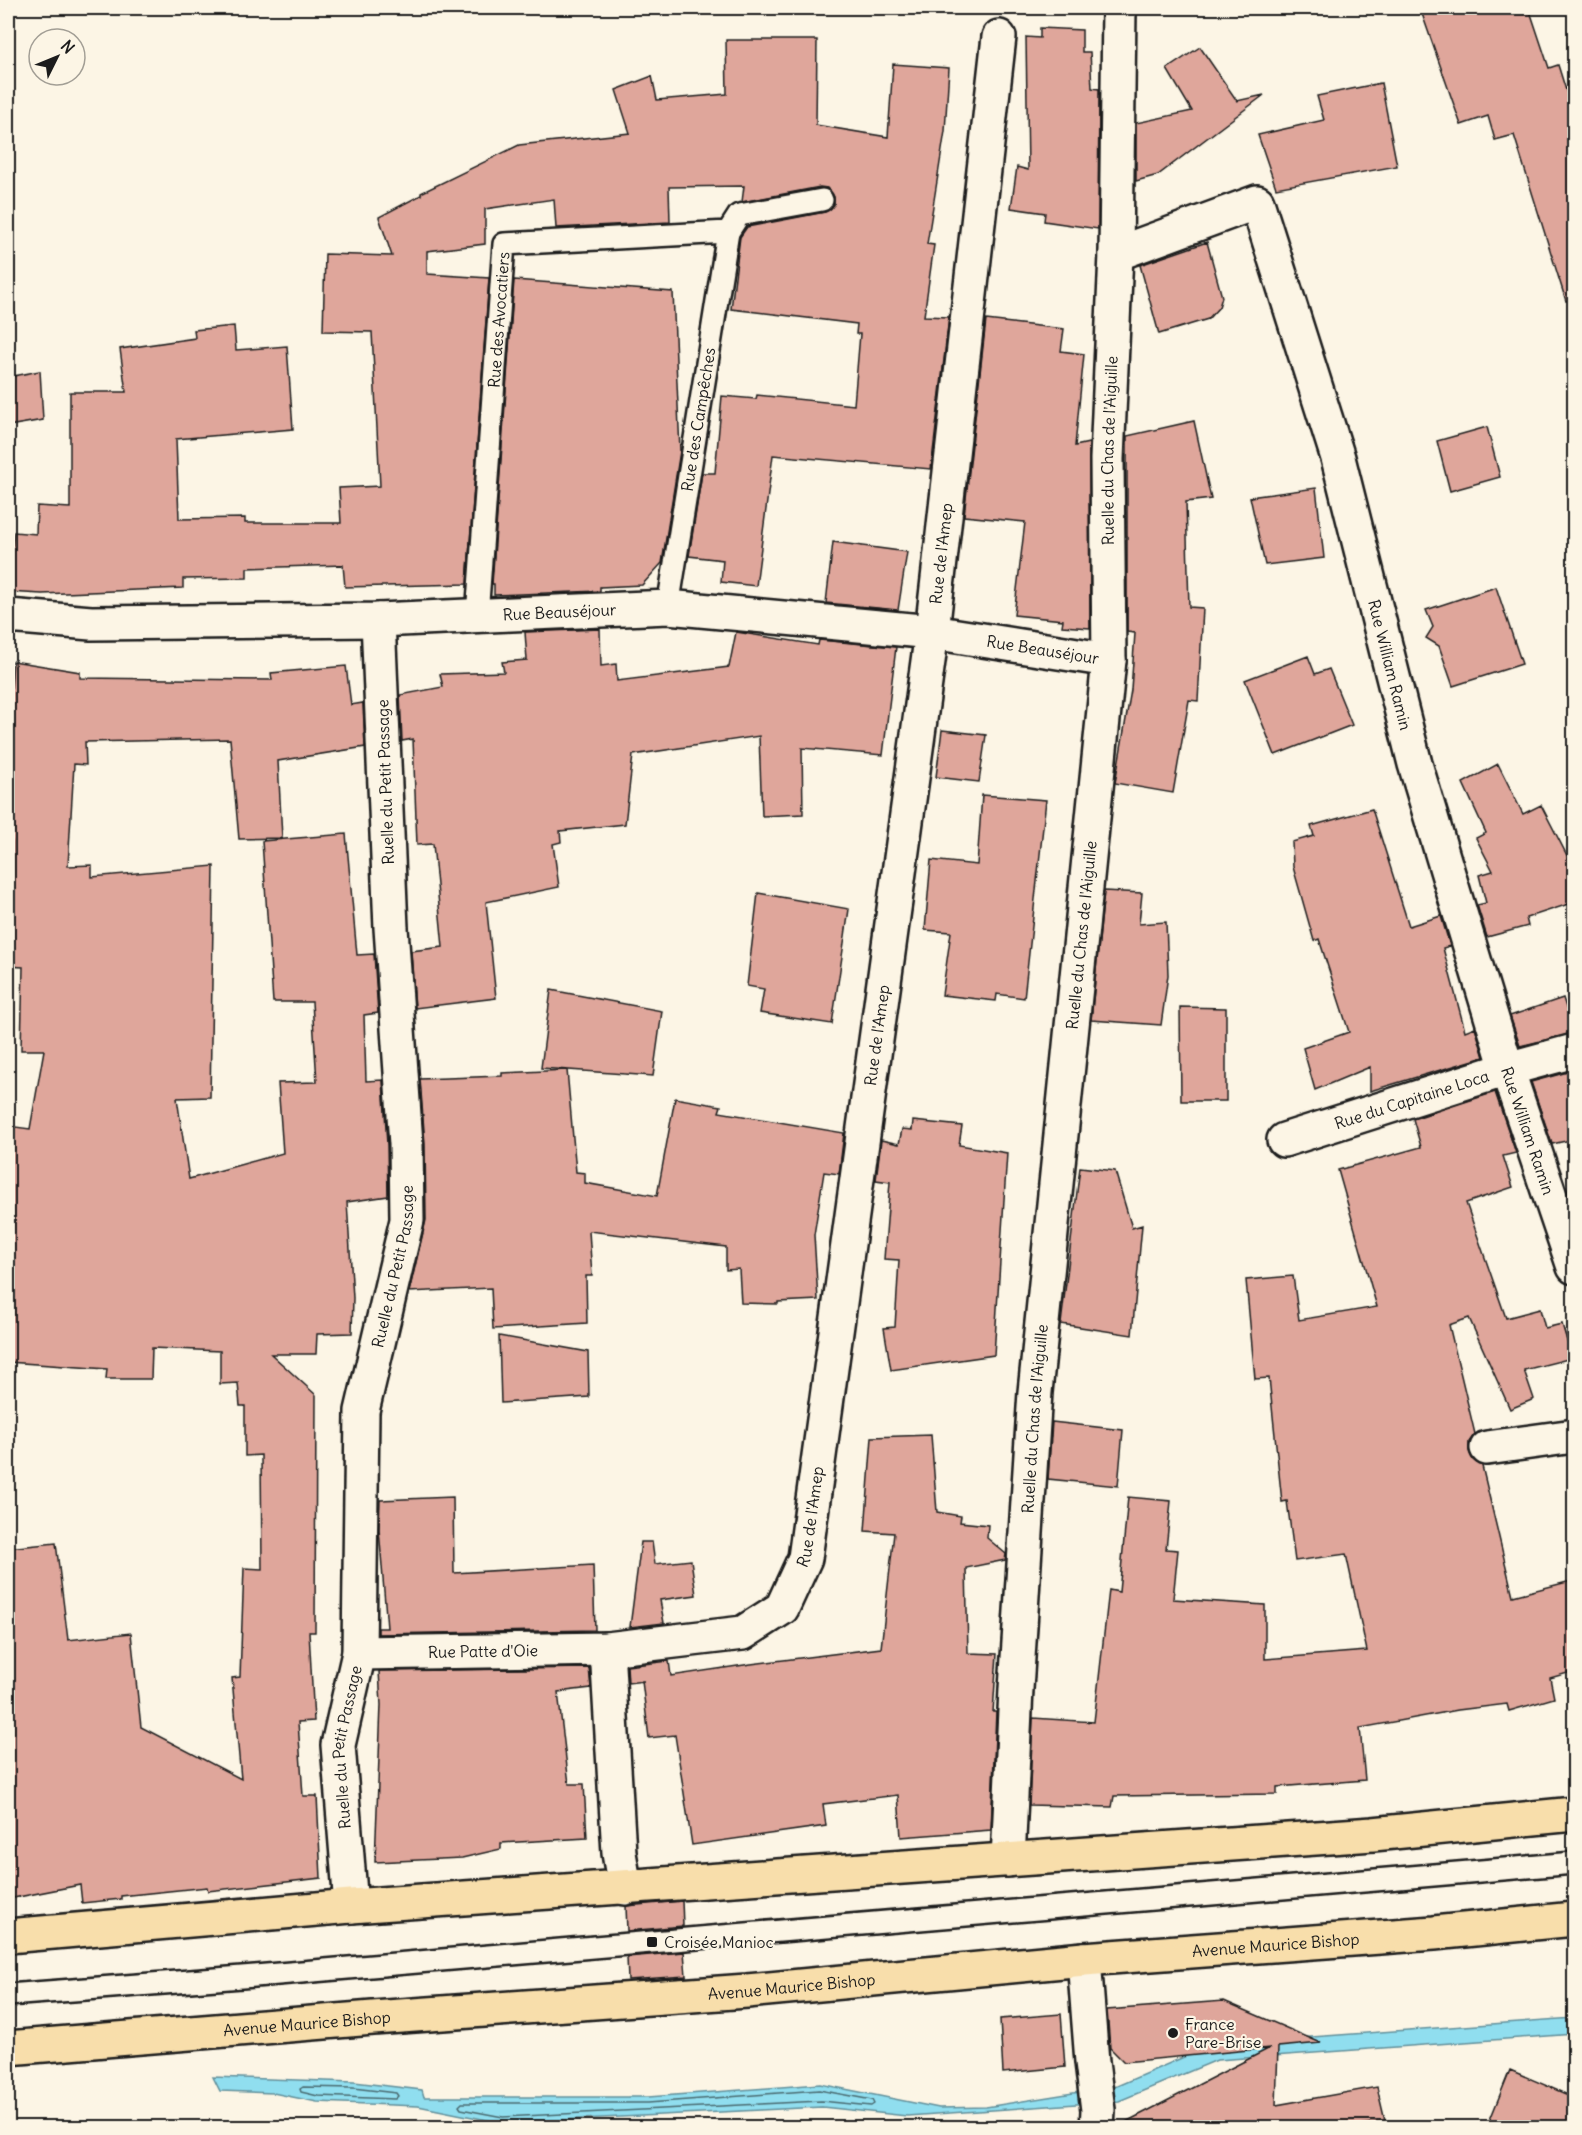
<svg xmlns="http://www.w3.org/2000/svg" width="1582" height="2135" font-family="Delius,sans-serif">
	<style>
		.water { fill: #90deef; stroke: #62909b; stroke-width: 1.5 }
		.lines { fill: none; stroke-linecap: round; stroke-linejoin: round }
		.shore { stroke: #4a6a70; stroke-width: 1.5 }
		.building { fill: #dfa69b; stroke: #1c1c1c; stroke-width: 1.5 }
		.lane-casing { stroke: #1c1c1c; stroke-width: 26 }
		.street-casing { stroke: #1c1c1c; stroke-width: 38 }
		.primary-casing { stroke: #1c1c1c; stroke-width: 38 }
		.lane { stroke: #fcf5e5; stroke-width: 21 }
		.street { stroke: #fcf5e5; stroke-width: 33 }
		.primary { stroke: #f8deab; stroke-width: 33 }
		.poi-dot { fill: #1c1c1c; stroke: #fcf5e5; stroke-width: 2 }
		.labels { text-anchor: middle; stroke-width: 4.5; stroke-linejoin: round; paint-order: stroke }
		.street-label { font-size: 16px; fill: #1c1c1c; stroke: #fcf5e5 }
		.poi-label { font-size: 16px; fill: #1c1c1c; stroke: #fcf5e5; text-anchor: start }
	</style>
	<rect width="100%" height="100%" fill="#fcf5e5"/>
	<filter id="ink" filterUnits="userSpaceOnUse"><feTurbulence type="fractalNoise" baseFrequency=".0167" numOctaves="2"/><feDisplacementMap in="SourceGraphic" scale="12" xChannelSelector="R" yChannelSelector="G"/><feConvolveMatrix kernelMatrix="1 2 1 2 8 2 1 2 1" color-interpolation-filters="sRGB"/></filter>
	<g filter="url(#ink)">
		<path class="water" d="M 1574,2018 L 1574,2034 L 1217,2060 L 1119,2101 L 907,2116 L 822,2107 L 502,2123 L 418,2106 L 317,2102 L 273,2093 L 220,2091 L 213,2077 L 354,2082 L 422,2090 L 424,2097 L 648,2097 L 820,2084 L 939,2108 L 986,2107 L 1117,2086 L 1214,2044 Z"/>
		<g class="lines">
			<path class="shore" d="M 303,2087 L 353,2088 L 396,2093 L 398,2096 L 395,2099 L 318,2096 L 301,2092 L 300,2089 Z
				M 819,2090 L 872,2100 L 874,2104 L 871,2106 L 821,2101 L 503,2117 L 461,2109 L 459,2106 L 462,2103 L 648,2103 Z"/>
		</g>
		<path class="building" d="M 1420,8 L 1529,8 L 1549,68 L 1558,65 L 1575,119 L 1575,299 L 1566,301 L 1514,135 L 1495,140 L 1488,116 L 1461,125 Z
			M 1040,28 L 1082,30 L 1082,52 L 1090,52 L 1092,88 L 1099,89 L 1098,229 L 1044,221 L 1045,213 L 1011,208 L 1017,167 L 1028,170 L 1026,37 L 1040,38 Z
			M 726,40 L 817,40 L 816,125 L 888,137 L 893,64 L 949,68 L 945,131 L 927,244 L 934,245 L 924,316 L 949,317 L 931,469 L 773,455 L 756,586 L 721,582 L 723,560 L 689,556 L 702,473 L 715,473 L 722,396 L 756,399 L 757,395 L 854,405 L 860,334 L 856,334 L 857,324 L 731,309 L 740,237 L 747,227 L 825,212 L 834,205 L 834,197 L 827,188 L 820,187 L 742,202 L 744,186 L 669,187 L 670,222 L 556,228 L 554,199 L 485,209 L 485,244 L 427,251 L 427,274 L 489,278 L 467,584 L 345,587 L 343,565 L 247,568 L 247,578 L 183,579 L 183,588 L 42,594 L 8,592 L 14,532 L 36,534 L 37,506 L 70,508 L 70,392 L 126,392 L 120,349 L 195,338 L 194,330 L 234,326 L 236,350 L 287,346 L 293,429 L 176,439 L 179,519 L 245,518 L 245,523 L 341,523 L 339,488 L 380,486 L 372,332 L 323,331 L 325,254 L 392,256 L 379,217 L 421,195 L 421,193 L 519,145 L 630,133 L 616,90 L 652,76 L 657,100 L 727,94 Z
			M 1200,47 L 1237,101 L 1264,95 L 1158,175 L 1136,181 L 1136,123 L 1192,111 L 1167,69 Z
			M 1381,83 L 1397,166 L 1276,188 L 1258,135 L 1324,120 L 1317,96 Z
			M 1207,242 L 1222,297 L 1219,307 L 1208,319 L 1159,334 L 1140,265 Z
			M 514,280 L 673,292 L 680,451 L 662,563 L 642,585 L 600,587 L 600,591 L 494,595 L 494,584 L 492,584 Z
			M 986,320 L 1064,329 L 1061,351 L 1084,354 L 1075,446 L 1089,443 L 1090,628 L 1062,626 L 1063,620 L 1014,615 L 1025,522 L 964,516 Z
			M 40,371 L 43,420 L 8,426 L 8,377 Z
			M 1194,421 L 1211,499 L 1186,502 L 1189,607 L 1203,608 L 1198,701 L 1189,700 L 1173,793 L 1115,783 L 1131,690 L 1135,633 L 1127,632 L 1127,436 Z
			M 1487,427 L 1500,477 L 1450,491 L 1437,441 Z
			M 1316,488 L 1324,558 L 1265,565 L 1250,497 Z
			M 833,542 L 907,552 L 898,610 L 826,603 Z
			M 1496,587 L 1522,664 L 1453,686 L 1439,646 L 1426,638 L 1433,627 L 1426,610 Z
			M 600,629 L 601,666 L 616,664 L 617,681 L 729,667 L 736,632 L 818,645 L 819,640 L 896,647 L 883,755 L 802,748 L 803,814 L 762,816 L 759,736 L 633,755 L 625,824 L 560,831 L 561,842 L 553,844 L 559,887 L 486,902 L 496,998 L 415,1008 L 411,951 L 443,947 L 433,844 L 417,845 L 413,739 L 402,741 L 400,695 L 443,687 L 440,674 L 504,672 L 502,662 L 527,660 L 525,632 Z
			M 1308,656 L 1315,674 L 1329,669 L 1352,725 L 1275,755 L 1245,680 Z
			M 13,661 L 80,672 L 80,678 L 272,680 L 271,673 L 346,666 L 351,705 L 363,703 L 365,747 L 278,761 L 282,838 L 239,839 L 230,739 L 85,742 L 86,765 L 74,764 L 68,866 L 92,865 L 92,877 L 214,866 L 210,1097 L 177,1098 L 189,1179 L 283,1153 L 278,1083 L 317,1082 L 312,1002 L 273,1002 L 262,841 L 346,834 L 357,955 L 374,954 L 378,1013 L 364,1015 L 366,1081 L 383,1080 L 387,1145 L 388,1196 L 347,1202 L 353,1298 L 352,1333 L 317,1334 L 316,1354 L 271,1354 L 316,1395 L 315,1632 L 309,1632 L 314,1721 L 298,1722 L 303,1796 L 317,1796 L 321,1878 L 208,1891 L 207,1887 L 121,1896 L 121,1899 L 82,1903 L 80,1885 L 8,1899 L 8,1548 L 56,1543 L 68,1640 L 131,1633 L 141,1727 L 241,1779 L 232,1678 L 240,1677 L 244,1568 L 262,1569 L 261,1455 L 245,1456 L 245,1406 L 240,1406 L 238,1383 L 220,1384 L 220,1351 L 152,1348 L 151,1379 L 106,1379 L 107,1369 L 8,1362 L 8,1126 L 30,1129 L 44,1050 L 21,1050 L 23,967 L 8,966 L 8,913 L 13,914 L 12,841 L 8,840 L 14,746 L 8,746 L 8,734 Z
			M 942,730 L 986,735 L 979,782 L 936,777 Z
			M 1498,764 L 1523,814 L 1541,805 L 1575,871 L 1575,902 L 1526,918 L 1528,926 L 1487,937 L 1477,905 L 1486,903 L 1479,875 L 1493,871 L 1476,838 L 1486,833 L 1463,783 Z
			M 982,795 L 1046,800 L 1024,998 L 997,994 L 996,1001 L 942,995 L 951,932 L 925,930 L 931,860 L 977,865 Z
			M 1372,809 L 1409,926 L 1441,916 L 1450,946 L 1443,948 L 1465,1031 L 1475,1027 L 1484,1057 L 1370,1091 L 1370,1067 L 1315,1090 L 1303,1048 L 1349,1032 L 1319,939 L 1314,941 L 1293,867 L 1292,842 L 1314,836 L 1311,826 Z
			M 1104,891 L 1142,893 L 1139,924 L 1166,922 L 1168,975 L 1161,1025 L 1091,1020 Z
			M 758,893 L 849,909 L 832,1024 L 760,1013 L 764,989 L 747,986 Z
			M 551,990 L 662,1011 L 653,1076 L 541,1068 Z
			M 1563,998 L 1574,1033 L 1520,1046 L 1510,1016 Z
			M 1180,1007 L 1226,1008 L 1226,1101 L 1181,1101 Z
			M 567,1070 L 576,1172 L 585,1173 L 585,1183 L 657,1196 L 675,1098 L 721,1106 L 719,1112 L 844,1133 L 839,1174 L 824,1172 L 814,1235 L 818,1300 L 778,1302 L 778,1304 L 741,1303 L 739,1269 L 726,1270 L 726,1247 L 589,1231 L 592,1276 L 586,1276 L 587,1323 L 493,1329 L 491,1288 L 409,1292 L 426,1220 L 425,1144 L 420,1079 L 502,1076 L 502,1073 Z
			M 1575,1070 L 1575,1139 L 1552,1144 L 1531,1082 Z
			M 1495,1092 L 1516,1153 L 1503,1156 L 1513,1187 L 1466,1203 L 1506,1318 L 1540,1309 L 1545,1328 L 1562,1324 L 1572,1358 L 1524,1370 L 1534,1399 L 1510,1409 L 1469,1318 L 1449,1325 L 1475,1434 L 1469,1442 L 1469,1451 L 1473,1460 L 1482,1466 L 1513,1596 L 1575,1580 L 1575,1671 L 1550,1678 L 1554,1698 L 1509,1711 L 1507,1704 L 1458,1710 L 1360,1728 L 1365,1780 L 1277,1787 L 1277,1794 L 1114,1796 L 1112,1807 L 1029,1805 L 1033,1718 L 1094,1722 L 1109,1590 L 1119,1592 L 1128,1497 L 1171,1501 L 1166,1549 L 1178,1550 L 1173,1599 L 1265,1605 L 1265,1659 L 1367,1651 L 1346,1554 L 1295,1561 L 1287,1501 L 1282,1502 L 1269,1378 L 1255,1379 L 1246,1280 L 1293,1276 L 1299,1320 L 1377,1307 L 1338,1170 L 1421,1147 L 1413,1119 Z
			M 913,1121 L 962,1126 L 959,1145 L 1007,1153 L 994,1355 L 891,1370 L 884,1328 L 895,1327 L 899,1260 L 884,1259 L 890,1182 L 876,1180 L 881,1140 L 899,1144 L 902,1129 L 912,1130 Z
			M 1080,1167 L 1115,1171 L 1132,1228 L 1142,1225 L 1132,1335 L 1061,1324 Z
			M 499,1336 L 588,1352 L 589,1397 L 501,1403 Z
			M 1052,1422 L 1123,1430 L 1118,1486 L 1048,1479 Z
			M 931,1435 L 937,1512 L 961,1516 L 960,1522 L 988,1525 L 987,1538 L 1006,1554 L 1005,1560 L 966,1568 L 968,1653 L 997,1654 L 993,1712 L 996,1712 L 991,1830 L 901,1837 L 898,1795 L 823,1804 L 826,1826 L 692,1845 L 675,1735 L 649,1738 L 642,1681 L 644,1681 L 628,1683 L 627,1666 L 669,1661 L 671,1676 L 751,1664 L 881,1648 L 894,1533 L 865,1531 L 872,1437 Z
			M 453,1497 L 454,1573 L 593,1565 L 595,1630 L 378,1634 L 378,1628 L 387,1628 L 379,1529 L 380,1500 Z
			M 641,1542 L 652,1542 L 655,1564 L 691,1560 L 696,1595 L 660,1600 L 664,1623 L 630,1627 Z
			M 589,1668 L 591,1688 L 558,1692 L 569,1784 L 584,1784 L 587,1838 L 501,1843 L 501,1849 L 462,1858 L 375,1862 L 381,1705 L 379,1671 Z
			M 682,1901 L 683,1926 L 627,1931 L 626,1906 Z
			M 684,1952 L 686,1976 L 628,1980 L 627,1957 Z
			M 1224,2001 L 1321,2043 L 1278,2047 L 1276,2105 L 1377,2087 L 1385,2121 L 1348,2127 L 1116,2127 L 1270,2048 L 1124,2062 L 1110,2048 L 1107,2010 Z
			M 1061,2014 L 1065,2067 L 1003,2073 L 1000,2019 Z
			M 1510,2070 L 1575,2098 L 1575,2127 L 1487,2127 Z"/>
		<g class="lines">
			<defs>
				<g id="lane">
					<path id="s1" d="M 668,607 L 728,232"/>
					<path id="s2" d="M 477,616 L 504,244 L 728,232 L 739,215 L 822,200"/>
					<path d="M 8,1995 L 255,1976 L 1574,1863"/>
				</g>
				<g id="street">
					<path id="s3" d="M 1116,254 L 1257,202 L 1338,458 L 1415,764 L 1507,1069 L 1574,1267"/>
					<path id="s4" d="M 8,616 L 91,623 L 378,620 L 668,607 L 932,632 L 1109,660"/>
					<path id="s5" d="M 1284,1140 L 1507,1069 L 1574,1051"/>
					<path d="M 1487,1448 L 1574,1436"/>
					<path d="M 607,1649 L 619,1853 L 625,1888"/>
					<path id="s6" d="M 359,1653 L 607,1649 L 743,1633 L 782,1608 L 805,1558 L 932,632 L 999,37"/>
					<path id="s7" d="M 1008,1860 L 1016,1689 L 1035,1392 L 1109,660 L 1107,459 L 1116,254 L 1119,8"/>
					<path id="s8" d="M 351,1906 L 338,1745 L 359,1653 L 362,1411 L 407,1220 L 406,1144 L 391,928 L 378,620"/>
					<path d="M 1084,1959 L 1092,2062 L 1098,2110 L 1097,2128"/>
				</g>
				<g id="primary">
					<path d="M 8,1936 L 351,1906 L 1373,1834 L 1574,1814"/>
					<path id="s9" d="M 8,2048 L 373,2018 L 747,1991 L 1084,1959 L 1434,1933 L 1574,1919"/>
				</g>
			</defs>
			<use href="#lane" class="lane-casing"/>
			<use href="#street" class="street-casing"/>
			<use href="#primary" class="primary-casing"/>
			<use href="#lane" class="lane"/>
			<use href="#street" class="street"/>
			<use href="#primary" class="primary"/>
		</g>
	</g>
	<g class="poi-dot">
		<rect x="646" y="1936" width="12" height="12" rx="3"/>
		<circle cx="1173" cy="2033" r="6"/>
	</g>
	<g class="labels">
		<g class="street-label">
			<text dy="6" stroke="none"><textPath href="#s2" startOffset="297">Rue des Avocatiers</textPath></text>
			<text dy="6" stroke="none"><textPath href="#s1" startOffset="190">Rue des Campêches</textPath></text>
			<text dy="6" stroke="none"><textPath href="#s7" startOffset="1414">Ruelle du Chas de l'Aiguille</textPath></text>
			<text dy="6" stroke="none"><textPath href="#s6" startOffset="1500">Rue de l'Amep</textPath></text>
			<text dy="6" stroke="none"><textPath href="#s4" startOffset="552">Rue Beauséjour</textPath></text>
			<text dy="6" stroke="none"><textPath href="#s4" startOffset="1038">Rue Beauséjour</textPath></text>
			<text dy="6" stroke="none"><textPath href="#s3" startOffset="632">Rue William Ramin</textPath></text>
			<text transform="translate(385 782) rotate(-92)" y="6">Ruelle du Petit Passage</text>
			<text dy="6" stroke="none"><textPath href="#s7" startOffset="928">Ruelle du Chas de l'Aiguille</textPath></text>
			<text dy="6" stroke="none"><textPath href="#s6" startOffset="1014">Rue de l'Amep</textPath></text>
			<text dy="6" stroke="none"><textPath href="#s5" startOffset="134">Rue du Capitaine Loca</textPath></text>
			<text dy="6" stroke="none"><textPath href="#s3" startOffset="1118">Rue William Ramin</textPath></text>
			<text dy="6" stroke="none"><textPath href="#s8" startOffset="646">Ruelle du Petit Passage</textPath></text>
			<text dy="6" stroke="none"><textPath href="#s7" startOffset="442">Ruelle du Chas de l'Aiguille</textPath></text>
			<text dy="6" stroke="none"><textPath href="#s6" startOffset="528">Rue de l'Amep</textPath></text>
			<text dy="6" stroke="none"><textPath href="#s6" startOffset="124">Rue Patte d'Oie</textPath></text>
			<text dy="6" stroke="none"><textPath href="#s8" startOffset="160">Ruelle du Petit Passage</textPath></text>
			<text dy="6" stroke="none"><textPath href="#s9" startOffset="1272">Avenue Maurice Bishop</textPath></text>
			<text dy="6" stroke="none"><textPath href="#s9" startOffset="786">Avenue Maurice Bishop</textPath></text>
			<text dy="6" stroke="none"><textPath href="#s9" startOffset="300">Avenue Maurice Bishop</textPath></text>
		</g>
		<g class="poi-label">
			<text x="664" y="1948">Croisée Manioc</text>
			<text x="1185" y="2030">France<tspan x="1185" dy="18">Pare-Brise</tspan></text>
		</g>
	</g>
	<rect width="1582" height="2135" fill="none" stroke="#fcf5e5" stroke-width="30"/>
	<rect x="15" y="15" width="1552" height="2105" fill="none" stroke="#1c1c1c" stroke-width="2" filter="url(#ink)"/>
	<g transform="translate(57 57) rotate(47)"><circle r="28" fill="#fcf5e5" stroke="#a29e95" stroke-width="1.5"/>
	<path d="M0-4.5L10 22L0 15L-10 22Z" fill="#1c1c1c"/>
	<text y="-9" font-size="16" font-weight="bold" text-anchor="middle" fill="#1c1c1c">N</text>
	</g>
</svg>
